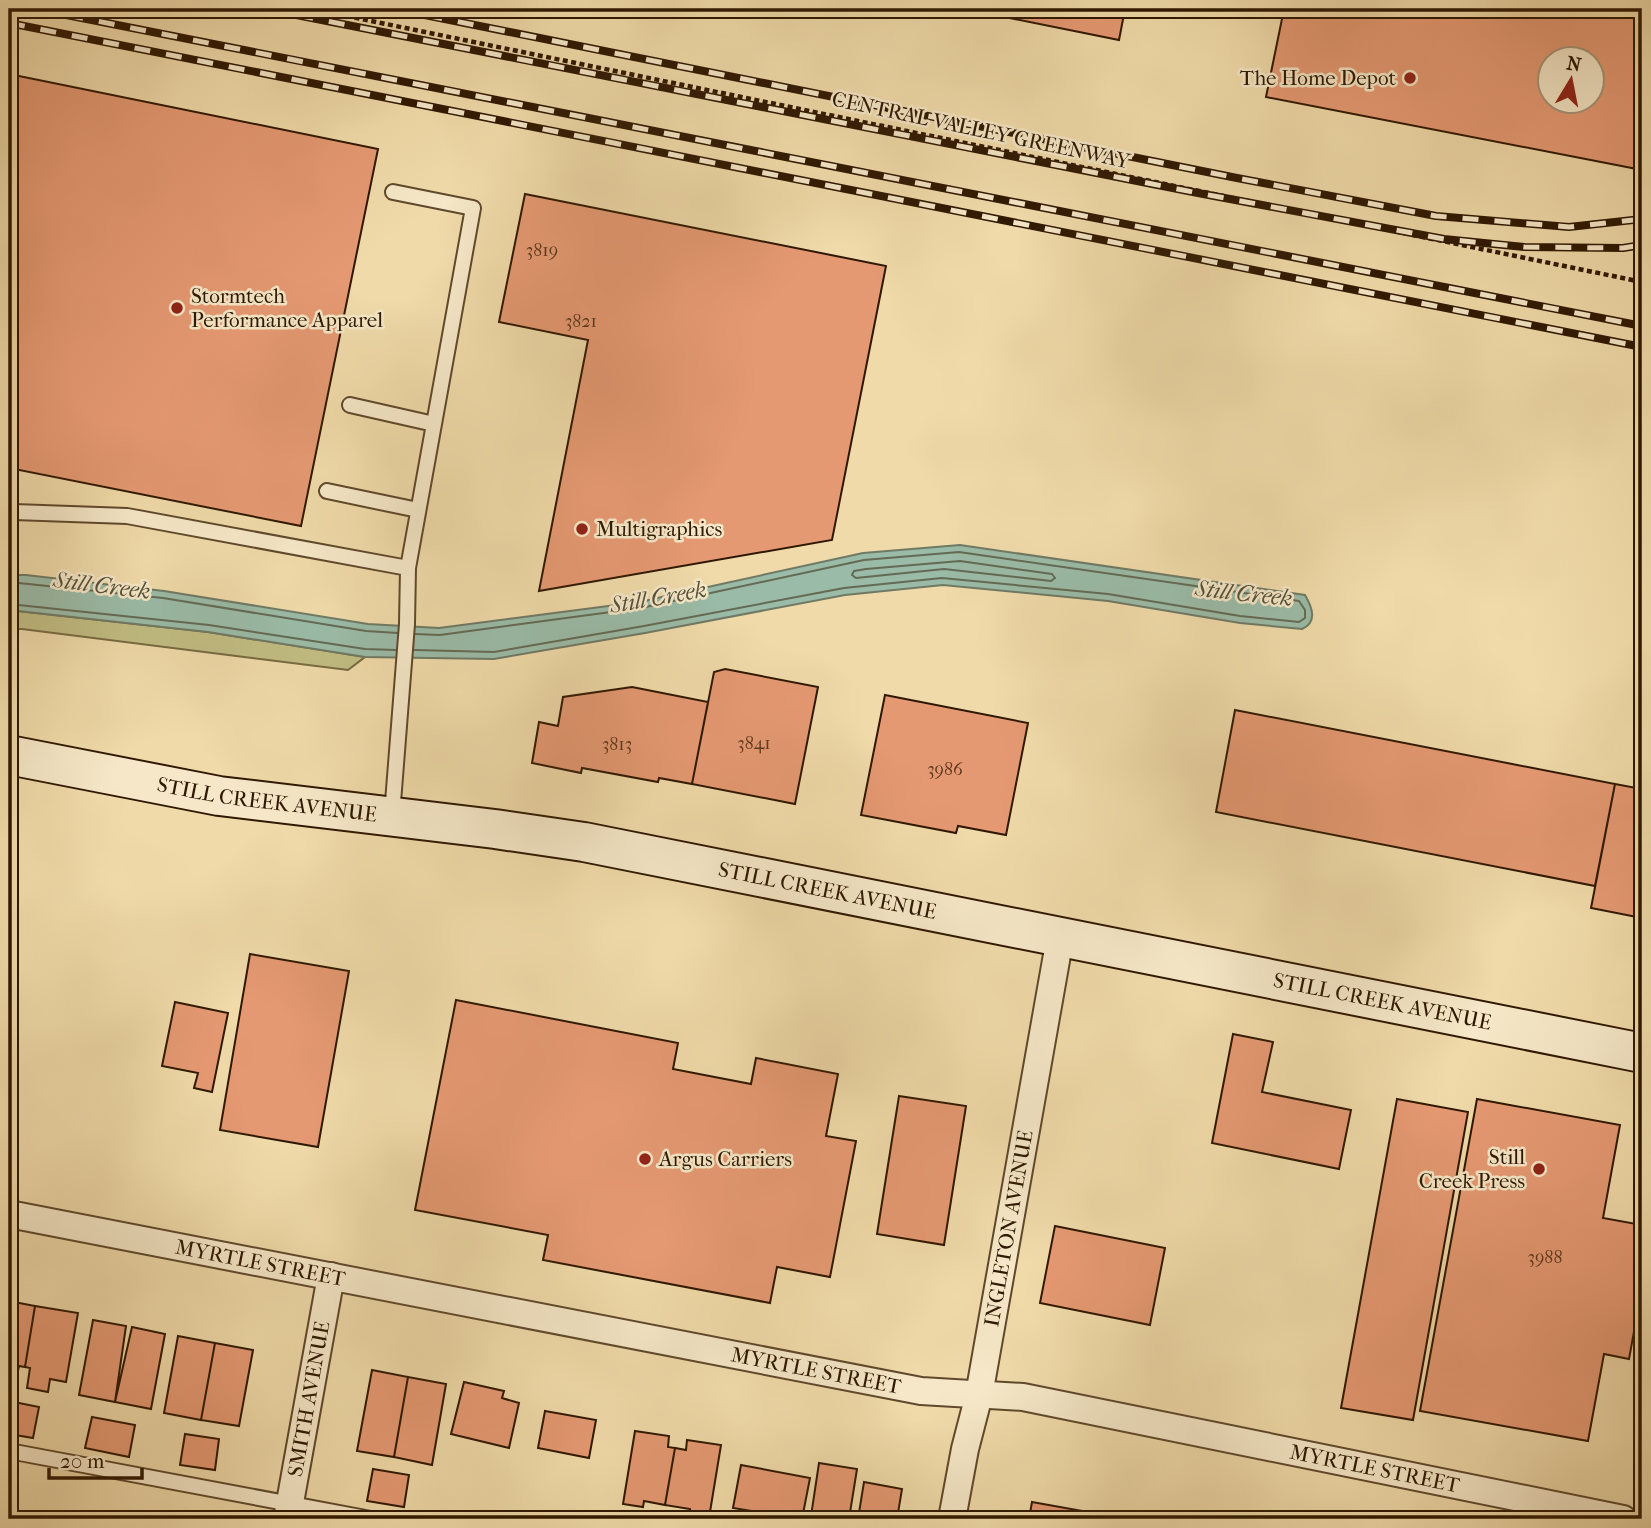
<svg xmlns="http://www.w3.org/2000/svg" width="1651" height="1528" font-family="'IM FELL French Canon',serif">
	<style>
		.green { fill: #c1bd83; stroke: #786a42; stroke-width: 2 }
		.water { fill: #9abba7; stroke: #6f7a65; stroke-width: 2 }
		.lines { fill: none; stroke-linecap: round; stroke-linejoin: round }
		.shore { stroke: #646a54; stroke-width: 2 }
		.building { fill: #e59972; stroke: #2f1801; stroke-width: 2; fill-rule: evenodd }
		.lane-casing { stroke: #5f482b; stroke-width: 18 }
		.street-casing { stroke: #5f482b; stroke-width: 30 }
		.secondary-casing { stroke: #2f1801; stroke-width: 42 }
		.path { stroke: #2f1801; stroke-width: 4.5; stroke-dasharray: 5 3.5; stroke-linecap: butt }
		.lane { stroke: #f5e7c7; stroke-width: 14 }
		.street { stroke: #f5e7c7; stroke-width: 26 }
		.secondary { stroke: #f5e7c7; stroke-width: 38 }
		.rail-casing { stroke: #2f1801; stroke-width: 8 }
		.rail { stroke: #f5e7c7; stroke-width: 5; stroke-dasharray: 16; stroke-linecap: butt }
		.poi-dot { fill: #8f2418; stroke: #f5e7c7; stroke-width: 2.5 }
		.labels { text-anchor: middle; stroke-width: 5; stroke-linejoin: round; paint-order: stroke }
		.number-label { font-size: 18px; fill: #5c381d }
		.poi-label { font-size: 21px; fill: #2f1801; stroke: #f5e7c7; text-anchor: start }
		.street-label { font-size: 21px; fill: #2f1801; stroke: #f5e7c7 }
		.water-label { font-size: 23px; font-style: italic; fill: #54513b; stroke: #f5e7c7 }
	</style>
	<rect width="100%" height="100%" fill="#f0daa9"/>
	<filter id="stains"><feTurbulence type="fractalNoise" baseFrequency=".00286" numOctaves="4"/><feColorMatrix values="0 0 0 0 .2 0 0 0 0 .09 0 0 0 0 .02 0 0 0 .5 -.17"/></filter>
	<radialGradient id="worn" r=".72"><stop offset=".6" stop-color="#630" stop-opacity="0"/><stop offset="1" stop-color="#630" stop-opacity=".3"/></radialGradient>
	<path class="green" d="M 9,610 L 208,632 L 365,657 L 348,670 L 22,629 L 9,629 Z"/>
	<path class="water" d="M 960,545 L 1305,595 C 1312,607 1318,622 1302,629 L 1240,623 L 1108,601 L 943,585 L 845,595 L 645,633 L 494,659 L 365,657 L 208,632 L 9,610 L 9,575 L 26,575 L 164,591 L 368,624 L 439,628 L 639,602 L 863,553 Z"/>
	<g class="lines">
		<path class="shore" d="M 960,561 L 1052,574 L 1055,578 L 1051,581 L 944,569 L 856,578 L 852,575 L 854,571 L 866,569 Z
			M 9,582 L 163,598 L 366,631 L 398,633
			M 9,604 L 209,625 L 365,649 L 396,650
			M 414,650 L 494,652 L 644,626 L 844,588 L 942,578 L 1108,594 L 1240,616 L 1299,622 L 1305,618 L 1305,610 L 1299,601 L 959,552 L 864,560 L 641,608 L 440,635 L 415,634"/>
	</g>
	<path class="building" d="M 965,9 L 1125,9 L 1119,40 Z
		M 1284,9 L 1642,9 L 1642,170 L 1266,97 ZM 1550,60 L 1592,60 L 1592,102 L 1550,102 Z
		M 14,75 L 378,149 L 301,526 L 9,468 L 9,101 Z
		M 525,194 L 886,266 L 832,540 L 539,591 L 588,340 L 499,322 Z
		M 725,669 L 818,687 L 795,804 L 692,784 L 714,672 Z
		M 632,687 L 708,702 L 692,784 L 659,778 L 658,782 L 582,768 L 581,773 L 532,763 L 539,722 L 558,726 L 563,697 Z
		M 885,695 L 1028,723 L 1006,835 L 958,826 L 956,833 L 861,815 Z
		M 1235,710 L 1615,784 L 1595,886 L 1216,812 Z
		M 1615,784 L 1642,789 L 1642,918 L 1591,908 Z
		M 250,954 L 349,971 L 318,1147 L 220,1130 Z
		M 456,1000 L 678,1043 L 673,1069 L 751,1084 L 756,1058 L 838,1074 L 826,1136 L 856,1141 L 830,1277 L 777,1267 L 770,1303 L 543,1260 L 548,1235 L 415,1210 Z
		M 175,1002 L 228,1013 L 212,1092 L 194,1088 L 198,1073 L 162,1066 Z
		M 1233,1034 L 1273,1042 L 1262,1092 L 1351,1110 L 1339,1169 L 1212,1143 Z
		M 899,1096 L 966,1106 L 944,1245 L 877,1234 Z
		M 1397,1099 L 1468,1112 L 1413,1420 L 1341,1408 Z
		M 1477,1099 L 1620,1125 L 1603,1218 L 1642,1225 L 1642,1288 L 1629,1359 L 1604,1354 L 1588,1441 L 1420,1411 Z
		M 1055,1226 L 1165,1248 L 1150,1325 L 1040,1303 Z
		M 9,1301 L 35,1306 L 25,1367 L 19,1366 L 15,1385 L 9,1384 Z
		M 35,1306 L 78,1313 L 66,1382 L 50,1379 L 48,1392 L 27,1388 L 30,1368 L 25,1367 Z
		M 93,1320 L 126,1326 L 115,1402 L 79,1395 Z
		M 132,1327 L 165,1334 L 151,1409 L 115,1402 Z
		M 178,1336 L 215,1343 L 201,1420 L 164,1413 Z
		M 215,1343 L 253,1350 L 239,1426 L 201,1420 Z
		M 372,1370 L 408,1377 L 394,1457 L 357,1451 Z
		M 408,1377 L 446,1384 L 432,1465 L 394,1457 Z
		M 464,1382 L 504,1391 L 502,1398 L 519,1403 L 509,1448 L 451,1434 Z
		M 9,1401 L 39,1407 L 33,1438 L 9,1434 Z
		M 545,1411 L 596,1420 L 589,1458 L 538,1448 Z
		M 92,1417 L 135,1425 L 129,1457 L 85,1448 Z
		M 635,1431 L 669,1436 L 668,1447 L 675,1448 L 665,1505 L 644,1501 L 643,1507 L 623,1504 Z
		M 185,1434 L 219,1439 L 215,1470 L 180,1465 Z
		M 687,1440 L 721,1445 L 709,1518 L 689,1515 L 690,1509 L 665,1505 L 675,1448 L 686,1450 Z
		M 819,1463 L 857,1469 L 849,1519 L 811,1516 Z
		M 741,1465 L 810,1478 L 802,1519 L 733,1508 Z
		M 373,1469 L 409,1475 L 404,1507 L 367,1501 Z
		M 864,1482 L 902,1489 L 897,1519 L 858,1519 Z
		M 1032,1502 L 1127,1519 L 1029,1519 Z"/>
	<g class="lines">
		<defs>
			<path id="lane" d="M 350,405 L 434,424
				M 327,491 L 418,510
				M 14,512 L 127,516 L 408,568
				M 392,815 L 407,624 L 408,568 L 473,208 L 393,192
				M 9,1451 L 371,1519"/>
			<g id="street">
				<path id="s1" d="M 9,1214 L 921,1391 L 1023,1397 L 1623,1519"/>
				<path id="s2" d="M 287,1519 L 331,1276"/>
				<path id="s3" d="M 952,1519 L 965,1449 L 979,1395 L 1060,938"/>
			</g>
			<g id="secondary">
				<path id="s4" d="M 9,755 L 219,796 L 495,829 L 584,842 L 1642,1053"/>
			</g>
		</defs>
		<use href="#lane" class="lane-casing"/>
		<use href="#street" class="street-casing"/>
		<use href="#secondary" class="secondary-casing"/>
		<path class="path" d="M 313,9 L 1642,282"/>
		<use href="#lane" class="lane"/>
		<use href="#street" class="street"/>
		<use href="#secondary" class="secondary"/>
		<defs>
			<path id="rail" d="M 36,9 L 1642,326
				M 266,9 L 1198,193 L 1444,239 L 1524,247 L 1623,248 L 1642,245
				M 395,9 L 1237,178 L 1436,216 L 1569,227 L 1642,219
				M 9,23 L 1642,347"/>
		</defs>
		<use href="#rail" class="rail-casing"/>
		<use href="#rail" class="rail"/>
	</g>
	<g class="poi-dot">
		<circle cx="1410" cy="78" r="7"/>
		<circle cx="177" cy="308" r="7"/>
		<circle cx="582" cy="529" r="7"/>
		<circle cx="645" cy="1159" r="7"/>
		<circle cx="1539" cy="1169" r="7"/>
	</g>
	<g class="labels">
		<g class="number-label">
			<text x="542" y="256">3819</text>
			<text x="581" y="327">3821</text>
			<text x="754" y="749">3841</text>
			<text x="617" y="750">3813</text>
			<text x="945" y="775">3986</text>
			<text x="1545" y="1263">3988</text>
		</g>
		<g class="poi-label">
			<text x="1396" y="85" text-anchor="end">The Home Depot</text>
			<text x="191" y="303">Stormtech<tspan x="191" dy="24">Performance Apparel</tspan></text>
			<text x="596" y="536">Multigraphics</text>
			<text x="1525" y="1164" text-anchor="end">Still<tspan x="1525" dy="24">Creek Press</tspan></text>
			<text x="659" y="1166">Argus Carriers</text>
		</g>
		<g class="street-label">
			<text transform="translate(981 130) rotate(12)" y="7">CENTRAL VALLEY GREENWAY</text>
			<text dy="7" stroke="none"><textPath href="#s4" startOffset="262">STILL CREEK AVENUE</textPath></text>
			<text dy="7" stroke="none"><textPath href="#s4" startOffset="830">STILL CREEK AVENUE</textPath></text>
			<text dy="7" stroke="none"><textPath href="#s4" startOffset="1396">STILL CREEK AVENUE</textPath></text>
			<text dy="7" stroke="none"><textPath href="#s3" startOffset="296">INGLETON AVENUE</textPath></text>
			<text dy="7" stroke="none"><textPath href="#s1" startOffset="256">MYRTLE STREET</textPath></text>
			<text dy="7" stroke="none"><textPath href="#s1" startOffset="822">MYRTLE STREET</textPath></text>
			<text dy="7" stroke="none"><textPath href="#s2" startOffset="122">SMITH AVENUE</textPath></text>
			<text dy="7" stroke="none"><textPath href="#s1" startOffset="1390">MYRTLE STREET</textPath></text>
		</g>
		<g class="water-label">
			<text transform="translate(102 585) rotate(7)" y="8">Still Creek</text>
			<text transform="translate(1244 593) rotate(6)" y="8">Still Creek</text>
			<text transform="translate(658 597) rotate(-10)" y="8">Still Creek</text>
		</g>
	</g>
	<rect width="1651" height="1528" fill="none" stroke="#f0daa9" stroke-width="35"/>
	<rect x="10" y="10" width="1630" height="1507" fill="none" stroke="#2f1801" stroke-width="3.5"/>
	<rect x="18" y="18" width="1616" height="1493" fill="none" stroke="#2f1801" stroke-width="2"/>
	<g transform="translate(1571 80) rotate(10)"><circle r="33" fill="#f5e7c7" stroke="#a69478" stroke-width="2"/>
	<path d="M0-5L12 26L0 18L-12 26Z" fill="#8f2418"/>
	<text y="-10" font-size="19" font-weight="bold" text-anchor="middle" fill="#2f1801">N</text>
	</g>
	<path d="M49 1468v10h93v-10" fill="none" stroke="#2f1801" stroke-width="3.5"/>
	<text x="60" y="1468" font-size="21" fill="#2f1801" stroke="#f5e7c7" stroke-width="5" paint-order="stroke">20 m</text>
	<rect width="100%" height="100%" filter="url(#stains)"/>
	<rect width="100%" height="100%" fill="url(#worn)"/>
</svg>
